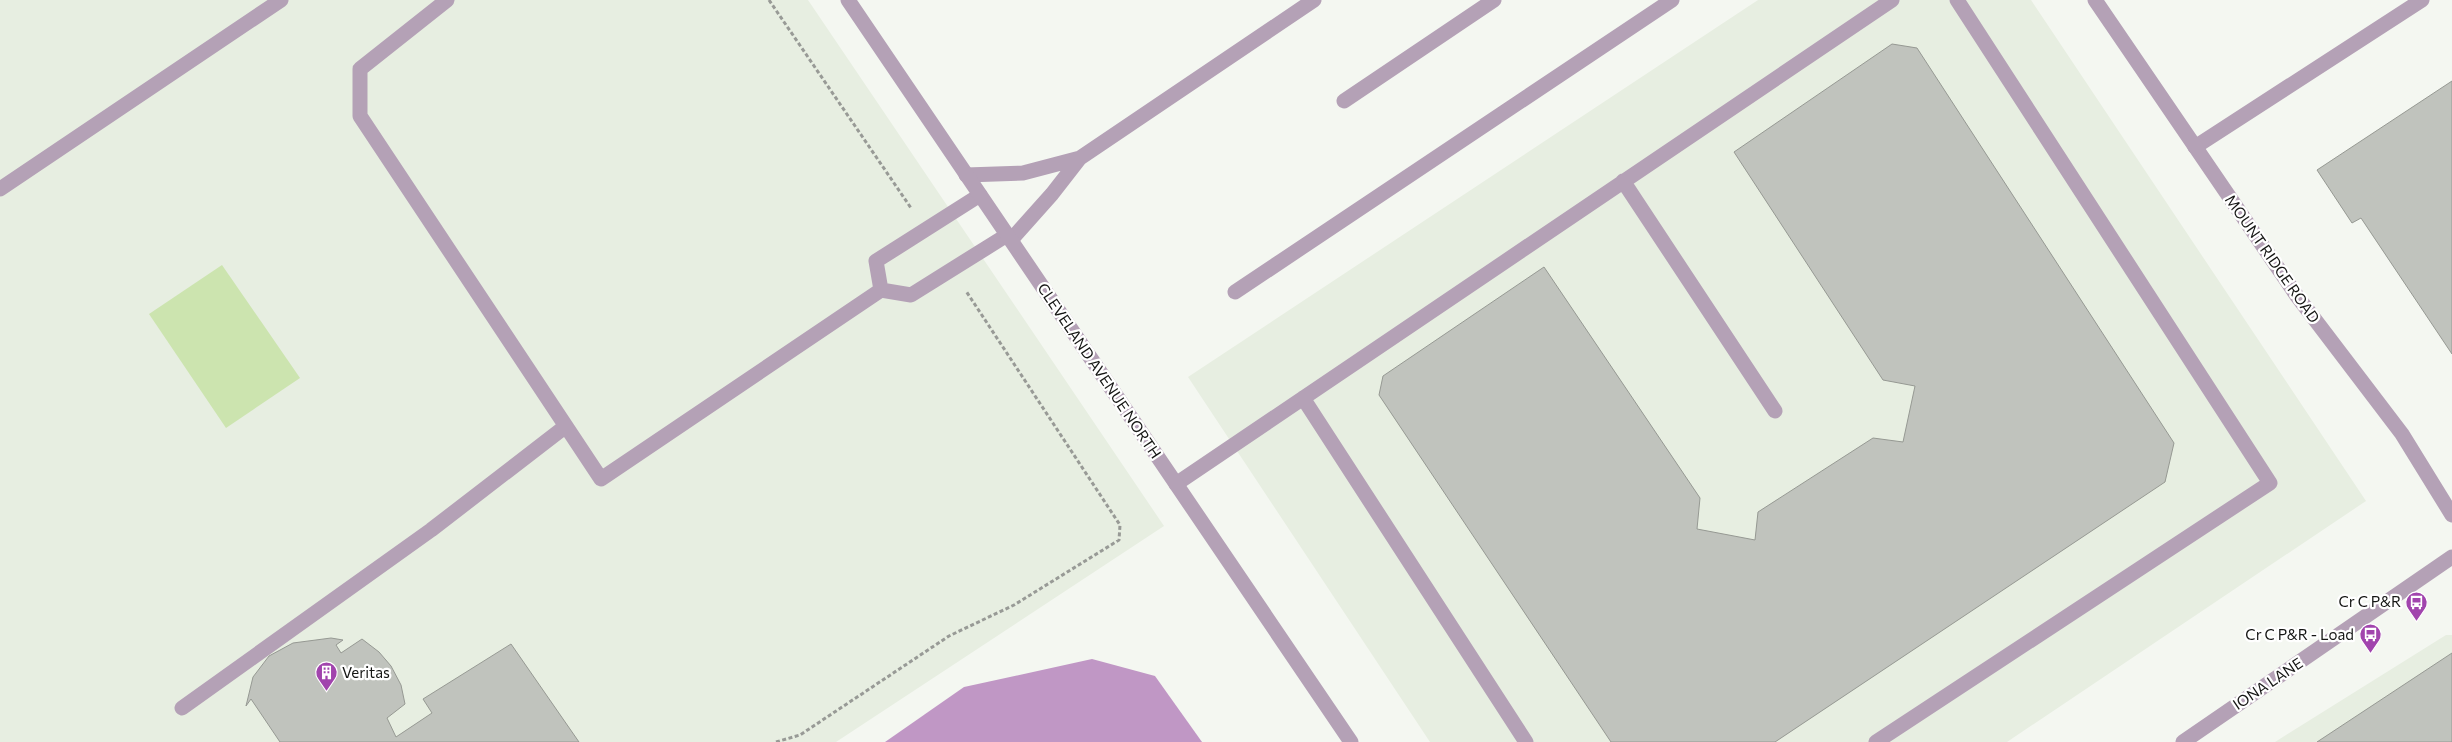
<svg xmlns="http://www.w3.org/2000/svg" width="2452" height="742" font-family="Commissioner,sans-serif">
	<style>
		.built { fill: #e7eee1 }
		.green { fill: #cce4af }
		.water { fill: #c097c5 }
		.building { fill: #c0c3bd; stroke: #969993 }
		.lines { fill: none; stroke-linecap: round; stroke-linejoin: round }
		.path { stroke: #989a96; stroke-width: 3; stroke-dasharray: 4 2.5; stroke-linecap: butt }
		.service { stroke: #b4a1b6; stroke-width: 15 }
		.minor { stroke: #b4a1b6; stroke-width: 15 }
		.tertiary { stroke: #b4a1b6; stroke-width: 15 }
		.labels { text-anchor: middle; stroke-width: 4.5; stroke-linejoin: round; paint-order: stroke }
		.street-label { font-size: 15px; fill: #151614; stroke: #fff }
		.poi-label { font-size: 15px; fill: #151614; stroke: #fff; text-anchor: end }
	</style>
	<rect width="100%" height="100%" fill="#f4f7f1"/>
	<path class="built" d="M 0,0 L 808,0 L 1164,526 L 836,742 L 0,742 Z
		M 1758,0 L 2031,0 L 2366,501 L 2007,742 L 1430,742 L 1188,377 Z
		M 2446,635 L 2452,635 L 2452,742 L 2275,742 Z"/>
	<path class="green" d="M 222,265 L 300,378 L 226,428 L 149,314 Z"/>
	<path class="water" d="M 1092,659 L 1155,676 L 1202,742 L 885,742 L 964,687 Z"/>
	<path class="building" d="M 1892,44 L 1917,48 L 2174,443 L 2165,482 L 1775,742 L 1611,742 L 1379,395 L 1383,376 L 1544,267 L 1700,498 L 1697,529 L 1755,540 L 1758,512 L 1873,438 L 1903,442 L 1915,386 L 1883,380 L 1734,152 Z
		M 2452,81 L 2452,354 L 2361,218 L 2352,223 L 2317,170 Z
		M 331,638 L 343,640 L 336,645 L 341,653 L 362,639 L 379,652 L 391,666 L 401,685 L 405,704 L 387,718 L 396,737 L 432,713 L 423,699 L 511,644 L 579,742 L 280,742 L 251,699 L 246,706 L 253,677 L 269,656 L 293,643 Z
		M 2452,653 L 2452,742 L 2317,742 Z"/>
	<g class="lines">
		<path class="path" d="M 769,0 L 911,208
			M 776,742 L 800,735 L 949,636 L 1014,605 L 1119,540 L 1120,525 L 966,291"/>
		<path class="service" d="M 447,0 L 360,69 L 360,116 L 601,479 L 881,290 L 911,295 L 1007,235
			M 1344,101 L 1494,0
			M 2195,147 L 2422,0
			M 1080,158 L 1314,0
			M 966,175 L 1023,173 L 1080,158 L 1052,194 L 1011,240
			M 1623,181 L 1775,411
			M 0,189 L 281,0
			M 881,290 L 876,261 L 980,195
			M 1235,292 L 1672,0
			M 1303,398 L 1526,742
			M 1176,484 L 1892,0
			M 182,708 L 431,530 L 566,426
			M 1876,742 L 2270,483 L 1957,0"/>
		<path class="minor" d="M 2095,0 L 2297,296 L 2402,434 L 2452,515
			M 2183,742 L 2452,557"/>
		<path class="tertiary" d="M 848,0 L 1351,742"/>
	</g>
	<defs>
		<symbol id="bus-pin" viewBox="-11 -11 22 30"><path d="M0 17L-7.5 6A9.5 9.5 0 1 1 7.5 6Z" fill="#a144ad" stroke="#fff"/><path d="M-5-6H5V4H4V6H2V4H-2V6H-4V4H-5ZM-3.5-4V0h7V-4ZM-3.5 1.2v1.5H-2V1.2ZM2 1.2v1.5H3.5V1.2Z" fill="#fff"/></symbol>
		<symbol id="building-pin" viewBox="-11 -11 22 30"><path d="M0 17L-7.5 6A9.5 9.5 0 1 1 7.5 6Z" fill="#a144ad" stroke="#fff"/><path d="M-4-6H4V6H1V3H-1V6H-4ZM-2.5-4.3h1.7v1.8h-1.7ZM.8-4.3h1.7v1.8H.8ZM-2.5-1h1.7V.8h-1.7ZM.8-1h1.7V.8H.8Z" fill="#fff"/></symbol>
	</defs>
	<g fill-rule="evenodd">
		<use href="#bus-pin" x="2404" y="590" width="25" height="34"/>
		<use href="#bus-pin" x="2358" y="622" width="25" height="34"/>
		<use href="#building-pin" x="314" y="660" width="25" height="34"/>
	</g>
	<g class="labels">
		<g class="street-label">
			<text transform="translate(2272 259) rotate(55)" y="5">MOUNT RIDGE ROAD</text>
			<text transform="translate(1099 371) rotate(56)" y="5">CLEVELAND AVENUE NORTH</text>
			<text transform="translate(2268 684) rotate(-34)" y="5">IONA LANE</text>
		</g>
		<g class="poi-label">
			<text x="2401" y="607">Cr C P&amp;R</text>
			<text x="2354" y="640">Cr C P&amp;R - Load</text>
			<text x="342" y="678" text-anchor="start">Veritas</text>
		</g>
	</g>
</svg>
